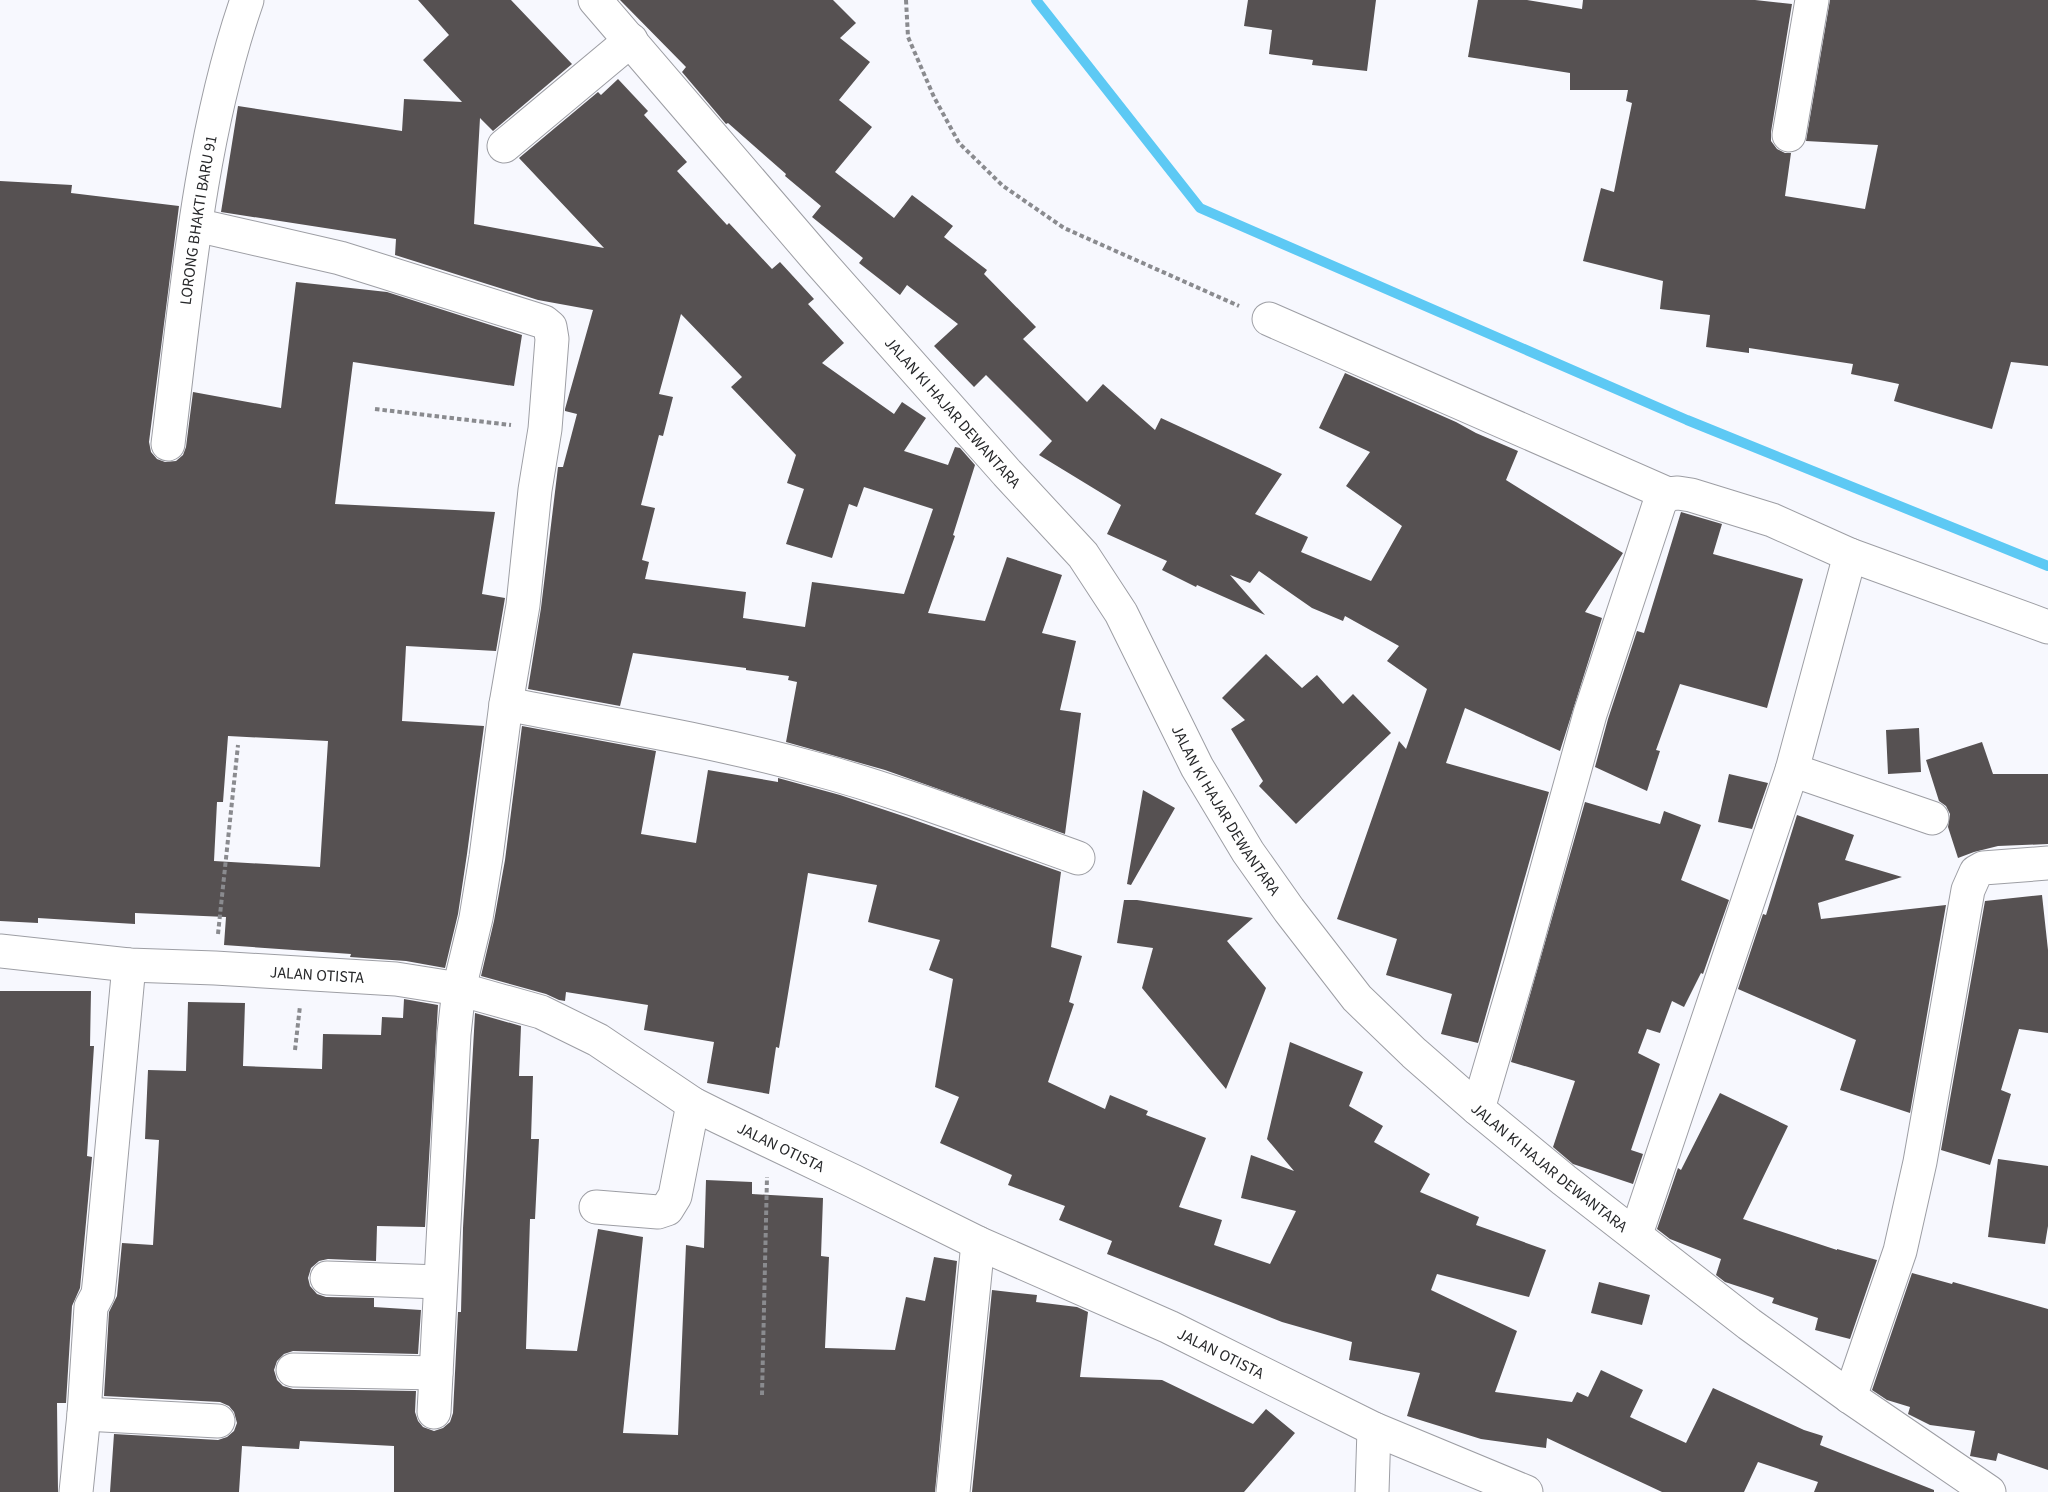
<svg xmlns="http://www.w3.org/2000/svg" width="2048" height="1492" font-family="'Source Sans 3',sans-serif">
	<style>
		.lines { fill: none; stroke-linecap: round; stroke-linejoin: round }
		.stream { stroke: #5dc9f4; stroke-width: 10 }
		.building { fill: #565152; fill-rule: evenodd }
		.street-casing { stroke: #9d9ea4; stroke-width: 35 }
		.secondary-casing { stroke: #9d9ea4; stroke-width: 35 }
		.path { stroke: #8a8b8f; stroke-width: 4; stroke-dasharray: 4.5 3; stroke-linecap: butt }
		.street { stroke: #fff; stroke-width: 33 }
		.secondary { stroke: #fff; stroke-width: 33 }
		.labels { text-anchor: middle; stroke-width: 6; stroke-linejoin: round; paint-order: stroke }
		.street-label { font-size: 16px; fill: #27282a; stroke: #fff }
	</style>
	<rect width="100%" height="100%" fill="#f7f8fe"/>
	<g class="lines">
		<path class="stream" d="M 1036,0 L 1200,208 L 1687,420 L 2048,566"/>
	</g>
	<path class="building" d="M 418,0 L 511,0 L 572,64 L 493,131 L 480,118 L 474,224 L 604,248 L 519,158 L 598,92 L 601,95 L 618,79 L 648,111 L 644,115 L 687,162 L 677,171 L 727,225 L 729,223 L 772,269 L 780,262 L 814,299 L 808,304 L 844,343 L 822,363 L 894,414 L 902,402 L 926,418 L 904,451 L 948,465 L 955,447 L 960,448 L 975,465 L 953,535 L 955,536 L 928,613 L 985,621 L 1007,557 L 1062,575 L 1042,633 L 1076,641 L 1060,710 L 1081,713 L 1065,834 L 885,770 L 786,742 L 797,682 L 788,680 L 789,676 L 746,670 L 746,668 L 633,653 L 620,706 L 528,689 L 541,608 L 558,467 L 563,467 L 577,414 L 565,411 L 565,409 L 593,310 L 538,300 L 395,255 L 396,239 L 221,212 L 238,106 L 402,131 L 404,99 L 462,102 L 423,60 L 449,35 ZM 681,314 L 742,377 L 731,387 L 796,455 L 787,483 L 804,489 L 786,544 L 832,558 L 849,504 L 857,507 L 864,487 L 933,509 L 904,594 L 812,582 L 805,627 L 743,618 L 746,592 L 645,579 L 649,562 L 642,560 L 655,508 L 641,505 L 659,435 L 663,436 L 673,397 L 659,394 Z
		M 620,0 L 833,0 L 856,23 L 840,38 L 870,62 L 839,100 L 872,127 L 835,172 L 894,218 L 912,195 L 953,226 L 944,237 L 987,270 L 984,274 L 1036,327 L 1023,339 L 1087,402 L 1103,384 L 1155,430 L 1161,418 L 1282,474 L 1255,514 L 1308,537 L 1301,552 L 1371,581 L 1402,526 L 1346,486 L 1370,452 L 1319,428 L 1345,373 L 1456,422 L 1476,433 L 1518,451 L 1506,480 L 1623,553 L 1585,612 L 1602,618 L 1560,751 L 1465,708 L 1446,763 L 1549,792 L 1478,1043 L 1441,1034 L 1452,994 L 1386,975 L 1397,939 L 1337,919 L 1399,741 L 1406,749 L 1427,689 L 1387,661 L 1399,646 L 1345,616 L 1343,621 L 1312,608 L 1259,571 L 1250,583 L 1230,575 L 1265,615 L 1197,585 L 1196,587 L 1162,570 L 1167,561 L 1107,534 L 1121,505 L 1039,455 L 1052,441 L 986,375 L 974,387 L 934,346 L 958,324 L 907,285 L 900,295 L 859,263 L 863,258 L 812,217 L 821,206 L 785,176 L 786,174 L 728,123 L 726,124 L 682,72 L 686,67 Z
		M 1248,0 L 1376,0 L 1367,71 L 1312,65 L 1313,60 L 1269,54 L 1272,30 L 1244,26 Z
		M 1478,0 L 1527,0 L 1582,9 L 1583,0 L 1755,0 L 1792,4 L 1771,132 L 1771,141 L 1777,149 L 1785,153 L 1791,153 L 1785,196 L 1865,209 L 1878,145 L 1806,141 L 1830,0 L 2048,0 L 2048,366 L 2011,362 L 1992,429 L 1894,401 L 1899,384 L 1851,374 L 1853,364 L 1749,348 L 1749,353 L 1706,347 L 1710,315 L 1660,309 L 1663,281 L 1583,261 L 1601,188 L 1614,192 L 1632,103 L 1626,101 L 1628,90 L 1570,90 L 1570,73 L 1468,57 Z
		M 0,181 L 72,185 L 71,193 L 179,206 L 149,442 L 151,452 L 157,459 L 165,462 L 176,461 L 183,455 L 186,447 L 193,392 L 281,408 L 296,282 L 387,292 L 522,335 L 514,386 L 353,362 L 335,504 L 495,512 L 482,594 L 505,598 L 496,651 L 406,646 L 402,721 L 484,726 L 467,854 L 458,914 L 445,968 L 406,961 L 350,957 L 351,954 L 224,945 L 226,917 L 135,913 L 135,924 L 38,918 L 38,923 L 0,921 ZM 228,736 L 328,741 L 320,867 L 214,861 L 217,802 L 223,802 Z
		M 1681,512 L 1722,524 L 1713,554 L 1803,579 L 1767,708 L 1680,684 L 1656,750 L 1660,751 L 1647,791 L 1595,767 L 1608,719 L 1637,631 L 1644,633 Z
		M 1266,654 L 1302,688 L 1317,675 L 1343,704 L 1353,694 L 1391,733 L 1296,824 L 1259,786 L 1263,781 L 1231,729 L 1245,720 L 1222,698 Z
		M 522,726 L 656,751 L 641,834 L 696,843 L 708,770 L 778,782 L 778,778 L 840,795 L 906,817 L 1061,872 L 1051,947 L 1082,956 L 1069,1002 L 1074,1004 L 1048,1082 L 1105,1109 L 1110,1095 L 1148,1111 L 1146,1115 L 1206,1138 L 1179,1207 L 1222,1220 L 1214,1245 L 1270,1264 L 1296,1211 L 1241,1198 L 1251,1155 L 1294,1171 L 1267,1139 L 1290,1042 L 1363,1072 L 1349,1106 L 1383,1126 L 1374,1142 L 1430,1174 L 1420,1192 L 1479,1217 L 1476,1225 L 1546,1250 L 1529,1297 L 1437,1274 L 1431,1290 L 1517,1331 L 1495,1392 L 1572,1402 L 1577,1392 L 1588,1397 L 1601,1370 L 1643,1390 L 1630,1417 L 1686,1443 L 1713,1388 L 1804,1430 L 1823,1436 L 1820,1445 L 1934,1490 L 1934,1492 L 1814,1492 L 1818,1482 L 1758,1462 L 1744,1492 L 1662,1492 L 1547,1438 L 1546,1448 L 1481,1439 L 1407,1416 L 1420,1373 L 1349,1360 L 1352,1342 L 1282,1322 L 1107,1254 L 1112,1241 L 1059,1220 L 1065,1206 L 1008,1185 L 1012,1175 L 940,1143 L 959,1097 L 935,1087 L 953,979 L 929,970 L 940,940 L 868,922 L 877,885 L 808,873 L 779,1048 L 776,1047 L 769,1094 L 707,1083 L 714,1042 L 644,1030 L 648,1005 L 566,992 L 565,1001 L 559,1000 L 546,994 L 481,976 L 494,921 L 505,860 Z
		M 1919,728 L 1921,772 L 1888,774 L 1886,730 Z
		M 1982,742 L 1993,774 L 2048,774 L 2048,844 L 1998,846 L 1974,852 L 1958,858 L 1948,827 L 1950,814 L 1946,806 L 1939,801 L 1926,760 Z
		M 1729,774 L 1768,783 L 1752,829 L 1718,822 Z
		M 1143,790 L 1175,808 L 1131,885 L 1127,884 Z
		M 1585,802 L 1660,824 L 1664,811 L 1701,825 L 1681,880 L 1729,900 L 1703,974 L 1701,973 L 1684,1007 L 1672,1001 L 1660,1033 L 1647,1029 L 1638,1053 L 1660,1064 L 1631,1150 L 1643,1154 L 1633,1184 L 1573,1164 L 1553,1147 L 1575,1081 L 1511,1062 Z
		M 1797,815 L 1854,835 L 1845,860 L 1902,877 L 1818,903 L 1821,919 L 1946,905 L 1910,1113 L 1840,1090 L 1856,1040 L 1738,989 L 1763,914 L 1766,915 Z
		M 2042,895 L 2048,950 L 2048,1033 L 2019,1029 L 2001,1090 L 2011,1094 L 1990,1165 L 1941,1150 L 1985,901 Z
		M 1124,900 L 1137,900 L 1253,918 L 1227,941 L 1266,988 L 1226,1089 L 1142,988 L 1153,948 L 1117,943 Z
		M 0,991 L 91,991 L 90,1046 L 94,1046 L 87,1156 L 92,1157 L 80,1288 L 72,1306 L 66,1403 L 57,1403 L 58,1492 L 0,1492 Z
		M 404,999 L 438,1005 L 425,1227 L 377,1226 L 376,1261 L 328,1259 L 319,1261 L 311,1268 L 308,1278 L 310,1286 L 317,1294 L 326,1297 L 374,1298 L 374,1307 L 421,1310 L 418,1354 L 293,1351 L 284,1354 L 277,1361 L 274,1370 L 277,1380 L 283,1386 L 293,1389 L 416,1391 L 415,1412 L 418,1421 L 423,1427 L 434,1431 L 443,1428 L 450,1422 L 453,1413 L 458,1312 L 461,1312 L 463,1228 L 475,1013 L 521,1026 L 519,1076 L 533,1076 L 531,1139 L 539,1139 L 535,1219 L 530,1219 L 526,1349 L 577,1351 L 598,1229 L 643,1237 L 623,1433 L 678,1435 L 686,1245 L 704,1248 L 706,1180 L 752,1182 L 752,1194 L 823,1198 L 821,1256 L 829,1257 L 825,1348 L 895,1350 L 906,1297 L 925,1301 L 934,1257 L 957,1261 L 935,1492 L 394,1492 L 394,1446 L 300,1441 L 299,1449 L 242,1446 L 239,1492 L 110,1492 L 114,1434 L 218,1440 L 227,1437 L 234,1431 L 237,1423 L 234,1412 L 229,1406 L 220,1402 L 104,1396 L 109,1312 L 117,1296 L 122,1243 L 153,1245 L 159,1140 L 145,1139 L 148,1070 L 186,1071 L 188,1002 L 245,1003 L 243,1066 L 322,1069 L 323,1034 L 381,1035 L 382,1017 L 403,1018 Z
		M 1720,1093 L 1788,1126 L 1743,1219 L 1837,1250 L 1837,1249 L 1877,1260 L 1850,1339 L 1815,1330 L 1818,1318 L 1772,1303 L 1774,1298 L 1725,1282 L 1716,1275 L 1721,1259 L 1670,1239 L 1657,1229 L 1678,1168 L 1681,1170 Z
		M 1998,1159 L 2048,1166 L 2048,1226 L 2045,1244 L 1988,1237 Z
		M 1912,1273 L 1952,1284 L 1953,1282 L 2048,1309 L 2048,1470 L 1998,1453 L 1996,1461 L 1970,1456 L 1975,1431 L 1930,1425 L 1908,1414 L 1910,1407 L 1887,1400 L 1872,1390 Z
		M 1599,1282 L 1650,1295 L 1642,1325 L 1591,1313 Z
		M 992,1290 L 1037,1295 L 1036,1302 L 1077,1307 L 1088,1312 L 1080,1377 L 1162,1380 L 1253,1424 L 1266,1409 L 1295,1433 L 1244,1492 L 972,1492 Z"/>
	<g class="lines">
		<defs>
			<g id="street">
				<path d="M 1789,135 L 1812,0"/>
				<path d="M 504,146 L 631,40"/>
				<path d="M 196,225 L 340,258 L 544,322 L 550,327 L 552,339 L 545,429 L 535,490 L 523,605 L 506,704 L 486,857 L 476,918 L 459,989 L 454,1034 L 434,1412"/>
				<path d="M 1269,319 L 1668,494"/>
				<path id="s1" d="M 168,444 C 186,299 199,138 247,0"/>
				<path d="M 506,704 C 608,724 712,740 812,768 C 902,792 990,827 1078,858"/>
				<path d="M 1792,770 L 1932,818"/>
				<path id="s2" d="M 0,951 L 129,965 L 215,968 L 396,979 L 459,989 L 541,1012 L 598,1040 L 693,1104 L 719,1117 L 853,1181 L 978,1243 L 1169,1327 L 1374,1429 L 1526,1492"/>
				<path d="M 1478,1109 L 1521,963 L 1590,714 L 1660,502 L 1668,494 L 1678,493 L 1691,495 L 1772,520 L 1850,555 L 2048,627"/>
				<path d="M 596,1207 L 658,1212 L 667,1209 L 675,1196 L 693,1104"/>
				<path d="M 1636,1234 L 1792,770 L 1850,555"/>
				<path d="M 327,1278 L 440,1282"/>
				<path d="M 293,1370 L 436,1373"/>
				<path d="M 1850,1397 L 1900,1251 L 1920,1162 L 1968,890 L 1976,872 L 1983,868 L 2048,863"/>
				<path d="M 84,1414 L 218,1421"/>
				<path d="M 76,1492 L 84,1414 L 91,1307 L 98,1294 L 100,1276 L 129,965"/>
				<path d="M 953,1492 L 978,1243"/>
				<path d="M 1372,1492 L 1374,1429"/>
			</g>
			<g id="secondary">
				<path id="s3" d="M 595,0 L 820,262 L 1007,473 L 1083,555 L 1121,613 L 1197,767 L 1248,852 L 1289,910 L 1357,998 L 1414,1053 L 1478,1109 L 1564,1180 L 1749,1324 L 1850,1397 L 1989,1492"/>
			</g>
		</defs>
		<use href="#street" class="street-casing"/>
		<use href="#secondary" class="secondary-casing"/>
		<path class="path" d="M 906,0 L 908,37 L 934,97 L 959,143 L 1003,186 L 1064,228 L 1239,306
			M 375,409 L 511,425
			M 218,934 L 238,745
			M 295,1050 L 300,1006
			M 762,1395 L 767,1177"/>
		<use href="#street" class="street"/>
		<use href="#secondary" class="secondary"/>
	</g>
	<g class="labels">
		<g class="street-label">
			<text dy="6" stroke="none"><textPath href="#s1" startOffset="226">LORONG BHAKTI BARU 91</textPath></text>
			<text dy="6" stroke="none"><textPath href="#s3" startOffset="546">JALAN KI HAJAR DEWANTARA</textPath></text>
			<text dy="6" stroke="none"><textPath href="#s3" startOffset="1032">JALAN KI HAJAR DEWANTARA</textPath></text>
			<text dy="6" stroke="none"><textPath href="#s2" startOffset="318">JALAN OTISTA</textPath></text>
			<text dy="6" stroke="none"><textPath href="#s2" startOffset="822">JALAN OTISTA</textPath></text>
			<text dy="6" stroke="none"><textPath href="#s3" startOffset="1518">JALAN KI HAJAR DEWANTARA</textPath></text>
			<text dy="6" stroke="none"><textPath href="#s2" startOffset="1308">JALAN OTISTA</textPath></text>
		</g>
	</g>
</svg>
